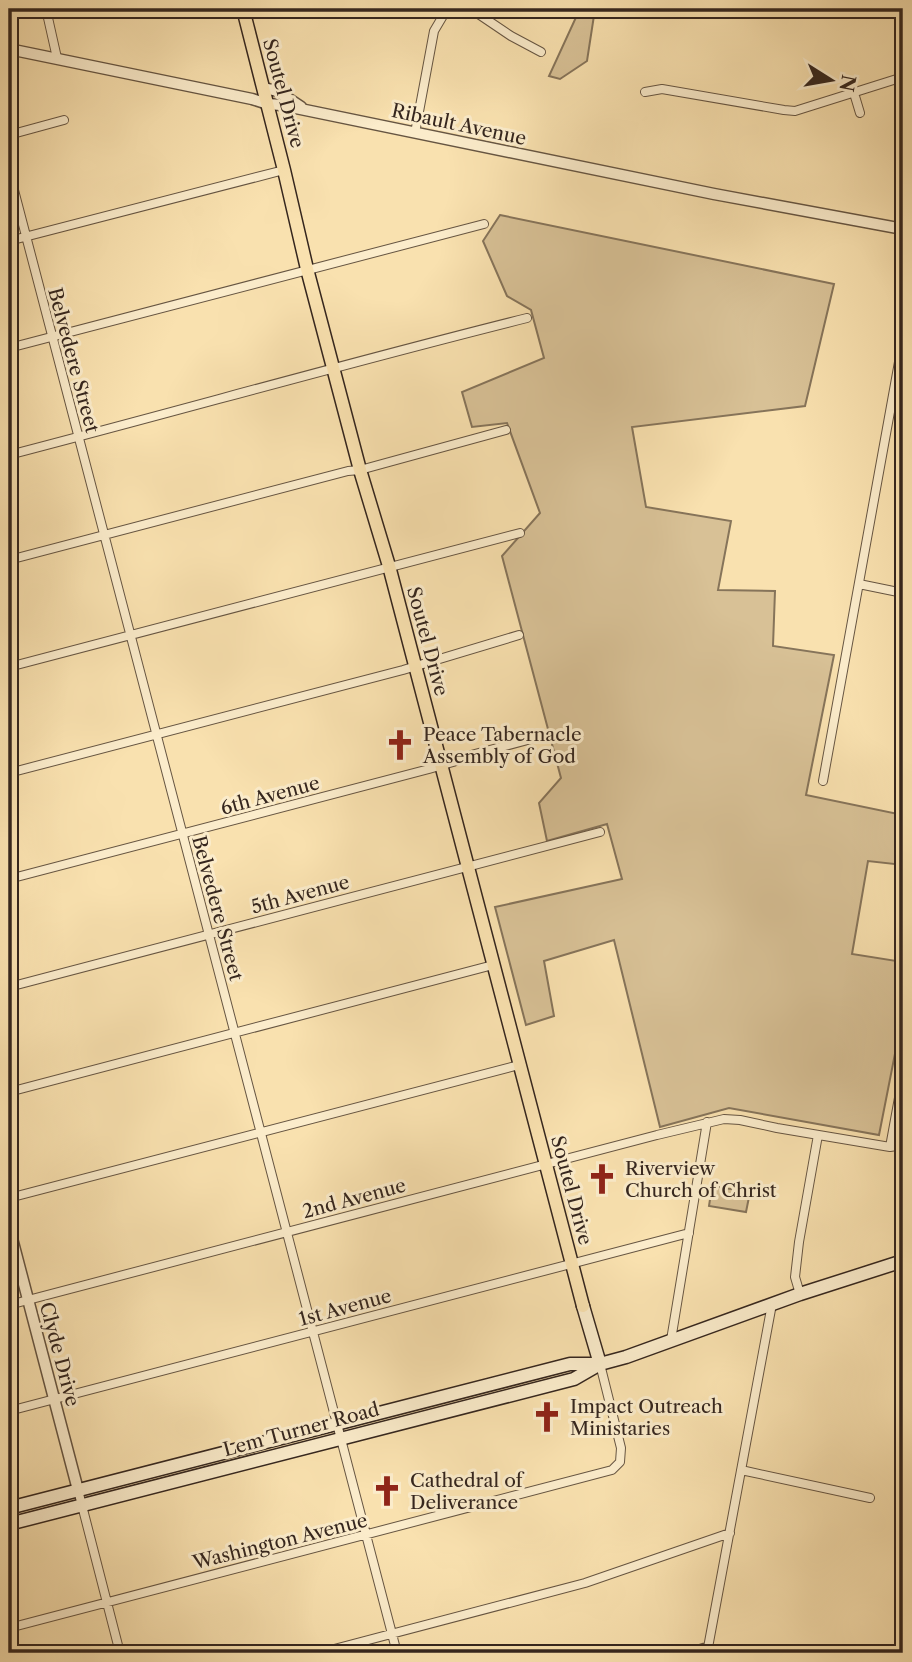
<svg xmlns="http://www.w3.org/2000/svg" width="912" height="1662" font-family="'Libre Caslon Text',serif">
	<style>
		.green { fill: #d8c196; stroke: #86745a; stroke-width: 2 }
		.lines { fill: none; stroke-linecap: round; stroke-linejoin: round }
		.minor-casing { stroke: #665542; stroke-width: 10 }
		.tertiary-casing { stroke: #665542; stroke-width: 13 }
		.secondary-casing { stroke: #35261e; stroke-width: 15 }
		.primary-casing { stroke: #35261e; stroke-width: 15 }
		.minor { stroke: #fbeccb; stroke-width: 8 }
		.tertiary { stroke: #fbeccb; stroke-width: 10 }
		.secondary { stroke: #fbeccb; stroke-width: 12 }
		.primary { stroke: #f9e1af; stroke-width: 12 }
		.labels { text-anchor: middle; stroke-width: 6; stroke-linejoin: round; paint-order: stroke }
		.street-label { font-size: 19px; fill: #35261e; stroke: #fbeccb }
		.poi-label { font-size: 19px; fill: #35261e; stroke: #fbeccb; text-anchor: start }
	</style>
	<rect width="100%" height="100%" fill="#f9e1af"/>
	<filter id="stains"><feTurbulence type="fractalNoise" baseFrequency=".00286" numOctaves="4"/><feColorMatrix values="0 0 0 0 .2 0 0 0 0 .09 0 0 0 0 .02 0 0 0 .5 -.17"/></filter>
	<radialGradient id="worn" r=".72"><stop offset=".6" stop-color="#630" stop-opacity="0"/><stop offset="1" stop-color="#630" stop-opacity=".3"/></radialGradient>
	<path class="green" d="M 576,9 L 595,9 L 587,61 L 560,79 L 549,76 L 578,13 Z
		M 500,215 L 834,284 L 805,406 L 632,427 L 646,507 L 731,521 L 718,590 L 775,591 L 773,646 L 834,655 L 806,795 L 903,815 L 903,865 L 868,861 L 852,954 L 903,962 L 903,1013 L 879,1135 L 729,1108 L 660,1127 L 614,940 L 544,961 L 554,1016 L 526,1025 L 495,907 L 622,879 L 607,824 L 547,841 L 539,803 L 561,778 L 502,556 L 540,513 L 507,423 L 472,427 L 462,392 L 544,358 L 531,310 L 507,296 L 483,241 Z
		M 712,1186 L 750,1192 L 746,1212 L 709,1206 Z"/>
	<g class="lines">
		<defs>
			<path id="minor" d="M 46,9 L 57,58
				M 471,9 L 511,36 L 541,52
				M 645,92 L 662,89 L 784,110 L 795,111 L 903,77
				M 854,93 L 860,113
				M 415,133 L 434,31 L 447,9
				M 9,135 L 64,120
				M 9,171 L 397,1653
				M 9,241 L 284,170
				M 9,348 L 484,224
				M 9,455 C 182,410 354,361 527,318
				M 9,560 L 348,471 L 360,470 L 506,430
				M 859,584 L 903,593
				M 9,667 L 520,533
				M 9,773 L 403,670 L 519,635
				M 823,781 L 903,340
				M 9,879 L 429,769 L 453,762 L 471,755 L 539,737
				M 9,987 L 600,832
				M 9,1092 L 493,965
				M 890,1147 L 903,1076
				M 9,1198 L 519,1065
				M 800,1294 L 795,1277 L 799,1242 L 818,1135
				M 9,1305 L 657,1135 L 724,1119 L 740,1120 L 777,1128 L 890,1147 L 903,1145
				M 671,1340 L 707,1122
				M 9,1411 L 689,1233
				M 741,1470 L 870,1498
				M 78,1490 L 120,1653
				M 9,1628 L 612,1470 L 620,1462 L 621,1448 L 600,1364
				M 319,1653 L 585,1583 L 730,1533
				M 687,1653 L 709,1646
				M 707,1653 L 772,1304"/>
			<path id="tertiary" d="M 9,49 L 252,99 L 268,104 L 281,105 L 714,194 L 903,229
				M 264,88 L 277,91 L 301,107
				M 9,1227 L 78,1490"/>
			<path id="secondary" d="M 583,1306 L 600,1364
				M 9,1508 L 570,1364 L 599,1364
				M 9,1524 L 574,1379 L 600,1364 L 626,1357 L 800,1294 L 903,1261"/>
			<path id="primary" d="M 243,9 L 284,170 L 307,269 L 360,470 L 389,566 L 583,1306"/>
		</defs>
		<use href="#minor" class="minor-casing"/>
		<use href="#tertiary" class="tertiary-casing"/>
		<use href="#secondary" class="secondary-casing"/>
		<use href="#primary" class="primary-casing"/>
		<use href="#minor" class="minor"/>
		<use href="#tertiary" class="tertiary"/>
		<use href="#secondary" class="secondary"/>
		<use href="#primary" class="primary"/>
	</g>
	<defs>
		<symbol id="church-bare" viewBox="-9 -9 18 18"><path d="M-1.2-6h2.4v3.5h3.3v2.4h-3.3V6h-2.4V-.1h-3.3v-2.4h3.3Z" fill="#8f2418" stroke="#fbeccb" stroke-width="2.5" paint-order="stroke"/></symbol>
	</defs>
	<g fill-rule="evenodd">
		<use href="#church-bare" x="378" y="723" width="44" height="44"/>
		<use href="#church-bare" x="580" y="1157" width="44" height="44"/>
		<use href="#church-bare" x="525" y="1395" width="44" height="44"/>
		<use href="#church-bare" x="365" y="1469" width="44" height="44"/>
	</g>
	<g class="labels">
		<g class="street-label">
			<text transform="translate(284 93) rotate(75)" y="7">Soutel Drive</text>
			<text transform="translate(459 124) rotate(12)" y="7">Ribault Avenue</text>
			<text transform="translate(74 360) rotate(75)" y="7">Belvedere Street</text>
			<text transform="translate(428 641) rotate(75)" y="7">Soutel Drive</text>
			<text transform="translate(270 795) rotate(-15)" y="7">6th Avenue</text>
			<text transform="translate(300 894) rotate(-15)" y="7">5th Avenue</text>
			<text transform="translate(218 908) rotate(75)" y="7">Belvedere Street</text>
			<text transform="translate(572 1190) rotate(75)" y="7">Soutel Drive</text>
			<text transform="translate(354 1198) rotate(-15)" y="7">2nd Avenue</text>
			<text transform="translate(345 1307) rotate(-15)" y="7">1st Avenue</text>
			<text transform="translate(60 1354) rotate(75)" y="7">Clyde Drive</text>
			<text transform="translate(301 1429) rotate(-15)" y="7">Lem Turner Road</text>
			<text transform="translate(280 1541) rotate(-14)" y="7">Washington Avenue</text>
		</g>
		<g class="poi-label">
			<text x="423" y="741">Peace Tabernacle<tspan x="423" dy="22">Assembly of God</tspan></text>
			<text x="625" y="1175">Riverview<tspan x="625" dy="22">Church of Christ</tspan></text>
			<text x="570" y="1413">Impact Outreach<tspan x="570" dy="22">Ministaries</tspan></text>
			<text x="410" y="1487">Cathedral of<tspan x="410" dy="22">Deliverance</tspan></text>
		</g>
	</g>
	<rect width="912" height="1662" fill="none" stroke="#f9e1af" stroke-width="35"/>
	<rect x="10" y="10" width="891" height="1641" fill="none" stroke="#35261e" stroke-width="3.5"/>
	<rect x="18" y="18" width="877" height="1627" fill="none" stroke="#35261e" stroke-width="2"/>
	<g transform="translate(831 80) rotate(101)" stroke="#fbeccb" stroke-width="5" paint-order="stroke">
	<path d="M0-5L12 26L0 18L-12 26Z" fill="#35261e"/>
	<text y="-10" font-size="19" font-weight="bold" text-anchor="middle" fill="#35261e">N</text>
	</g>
	<rect width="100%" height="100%" filter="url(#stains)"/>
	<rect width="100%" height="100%" fill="url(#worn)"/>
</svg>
